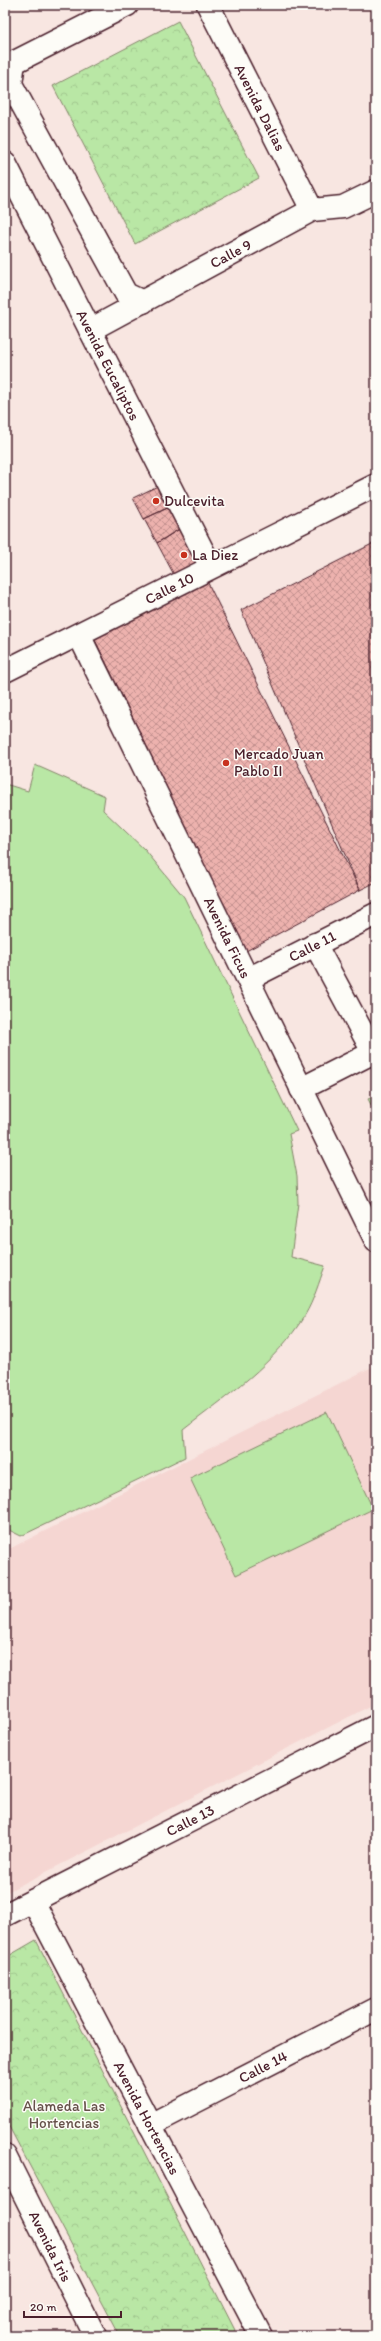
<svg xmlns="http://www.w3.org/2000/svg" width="381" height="2341" font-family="Itim,sans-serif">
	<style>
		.built { fill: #f5d6d2 }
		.grass { fill: #b9e7a5; stroke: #828368 }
		.park { fill: url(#park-crowns); stroke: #828368 }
		.building { fill: url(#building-cross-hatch); stroke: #4a1f2b }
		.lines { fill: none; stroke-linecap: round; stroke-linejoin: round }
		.minor-casing { stroke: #4a1f2b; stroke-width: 25 }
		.minor { stroke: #fdfcf7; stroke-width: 22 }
		.poi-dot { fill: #c8321e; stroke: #fdfcf7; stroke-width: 1.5 }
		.labels { text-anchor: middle; stroke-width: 3; stroke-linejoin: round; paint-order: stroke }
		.street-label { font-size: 15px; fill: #4a1f2b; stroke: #fdfcf7 }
		.poi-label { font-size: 15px; fill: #4a1f2b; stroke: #fdfcf7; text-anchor: start }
		.park-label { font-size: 15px; fill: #66514a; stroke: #fdfcf7 }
	</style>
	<defs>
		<pattern id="park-crowns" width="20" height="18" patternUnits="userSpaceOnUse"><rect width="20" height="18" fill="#b9e7a5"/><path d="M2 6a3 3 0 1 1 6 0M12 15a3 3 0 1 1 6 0" fill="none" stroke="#a1c68e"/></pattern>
		<pattern id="building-cross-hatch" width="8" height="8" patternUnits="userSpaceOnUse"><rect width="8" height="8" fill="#edb2ae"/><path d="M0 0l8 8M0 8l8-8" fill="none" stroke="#c2908e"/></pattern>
	</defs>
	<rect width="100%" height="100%" fill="#f8e6e1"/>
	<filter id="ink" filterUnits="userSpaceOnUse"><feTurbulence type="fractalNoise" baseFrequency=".025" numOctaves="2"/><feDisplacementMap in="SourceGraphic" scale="8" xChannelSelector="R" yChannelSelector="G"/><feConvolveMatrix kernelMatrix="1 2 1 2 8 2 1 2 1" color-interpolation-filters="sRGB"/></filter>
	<g filter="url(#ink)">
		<path class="built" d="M 376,1365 L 376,1703 L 5,1893 L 5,1551 Z"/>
		<path class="grass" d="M 35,765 L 105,796 L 103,810 L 145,850 L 184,897 L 297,1131 L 289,1134 L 297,1176 L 298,1203 L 291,1257 L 325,1266 C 319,1282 314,1300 305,1315 C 275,1364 228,1395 183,1430 L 185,1457 L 21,1536 L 5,1528 L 5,784 L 28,791 Z
			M 327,1412 L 373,1509 L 236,1575 L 190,1478 Z"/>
		<path class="park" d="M 178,21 L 259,178 L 135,244 L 53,86 Z
			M 376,1095 L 376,1114 L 368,1099 Z
			M 36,1940 L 238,2336 L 120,2336 L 5,2119 L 5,1958 Z"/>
		<path class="building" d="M 168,481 L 178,503 L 144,519 L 133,498 Z
			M 178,503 L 189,523 L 157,543 L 144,519 Z
			M 189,523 L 211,567 L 179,584 L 157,543 Z
			M 376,542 L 376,882 L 360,890 L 241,610 Z
			M 206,579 L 360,890 L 246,951 L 93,636 Z"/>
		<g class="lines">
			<defs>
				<g id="minor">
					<path id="s1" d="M 208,5 L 312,210"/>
					<path d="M 14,62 L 11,84 L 126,294 L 143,302"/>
					<path d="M 5,67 L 127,5"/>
					<path id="s2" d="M 5,163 L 211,567"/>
					<path id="s3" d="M 90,330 L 312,210 L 343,207 L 376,191"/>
					<path id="s4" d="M 79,635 L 376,1241"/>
					<path id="s5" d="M 5,671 L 376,485"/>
					<path d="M 315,944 L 373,1052"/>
					<path id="s6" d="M 248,979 L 376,914"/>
					<path d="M 301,1089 L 376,1051"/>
					<path id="s7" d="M 33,1901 L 261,2336"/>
					<path id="s8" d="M 5,1915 L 376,1726"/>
					<path id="s9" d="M 150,2125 L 376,2009"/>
					<path id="s10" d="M 5,2156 L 95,2336"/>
				</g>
			</defs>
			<use href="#minor" class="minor-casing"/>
			<use href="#minor" class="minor"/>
		</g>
	</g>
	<g class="poi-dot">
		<circle cx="156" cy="501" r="4"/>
		<circle cx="184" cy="555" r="4"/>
		<circle cx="226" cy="763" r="4"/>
	</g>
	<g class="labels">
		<g class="street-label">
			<text dy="5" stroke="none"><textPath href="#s1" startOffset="115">Avenida Dalias</textPath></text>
			<text dy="5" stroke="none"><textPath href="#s3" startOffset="160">Calle 9</textPath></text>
			<text dy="5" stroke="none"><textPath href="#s2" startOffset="227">Avenida Eucaliptos</textPath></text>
			<text dy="5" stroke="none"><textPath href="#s5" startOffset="184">Calle 10</textPath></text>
			<text dy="5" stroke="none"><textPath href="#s4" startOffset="337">Avenida Ficus</textPath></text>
			<text dy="5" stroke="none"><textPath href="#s6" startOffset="72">Calle 11</textPath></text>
			<text dy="5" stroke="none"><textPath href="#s8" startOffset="208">Calle 13</textPath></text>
			<text dy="5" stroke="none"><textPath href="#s9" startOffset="127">Calle 14</textPath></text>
			<text dy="5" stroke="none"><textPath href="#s7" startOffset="245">Avenida Hortencias</textPath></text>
			<text dy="5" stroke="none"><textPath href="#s10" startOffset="101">Avenida Iris</textPath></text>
		</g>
		<g class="poi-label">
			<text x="164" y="506">Dulcevita</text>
			<text x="192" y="560">La Diez</text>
			<text x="234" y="759">Mercado Juan<tspan x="234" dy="17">Pablo II</tspan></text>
		</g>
		<g class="park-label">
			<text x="64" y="2111">Alameda Las<tspan x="64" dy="17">Hortencias</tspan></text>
		</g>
	</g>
	<rect width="381" height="2341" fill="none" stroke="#fdfcf7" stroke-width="20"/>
	<rect x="10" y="10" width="361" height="2321" fill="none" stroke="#4a1f2b" stroke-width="1.5" filter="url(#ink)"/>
	<path d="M24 2311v6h97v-6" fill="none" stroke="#4a1f2b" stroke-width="2"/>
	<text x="30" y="2311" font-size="12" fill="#4a1f2b" stroke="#fdfcf7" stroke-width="3" paint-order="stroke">20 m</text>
</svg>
